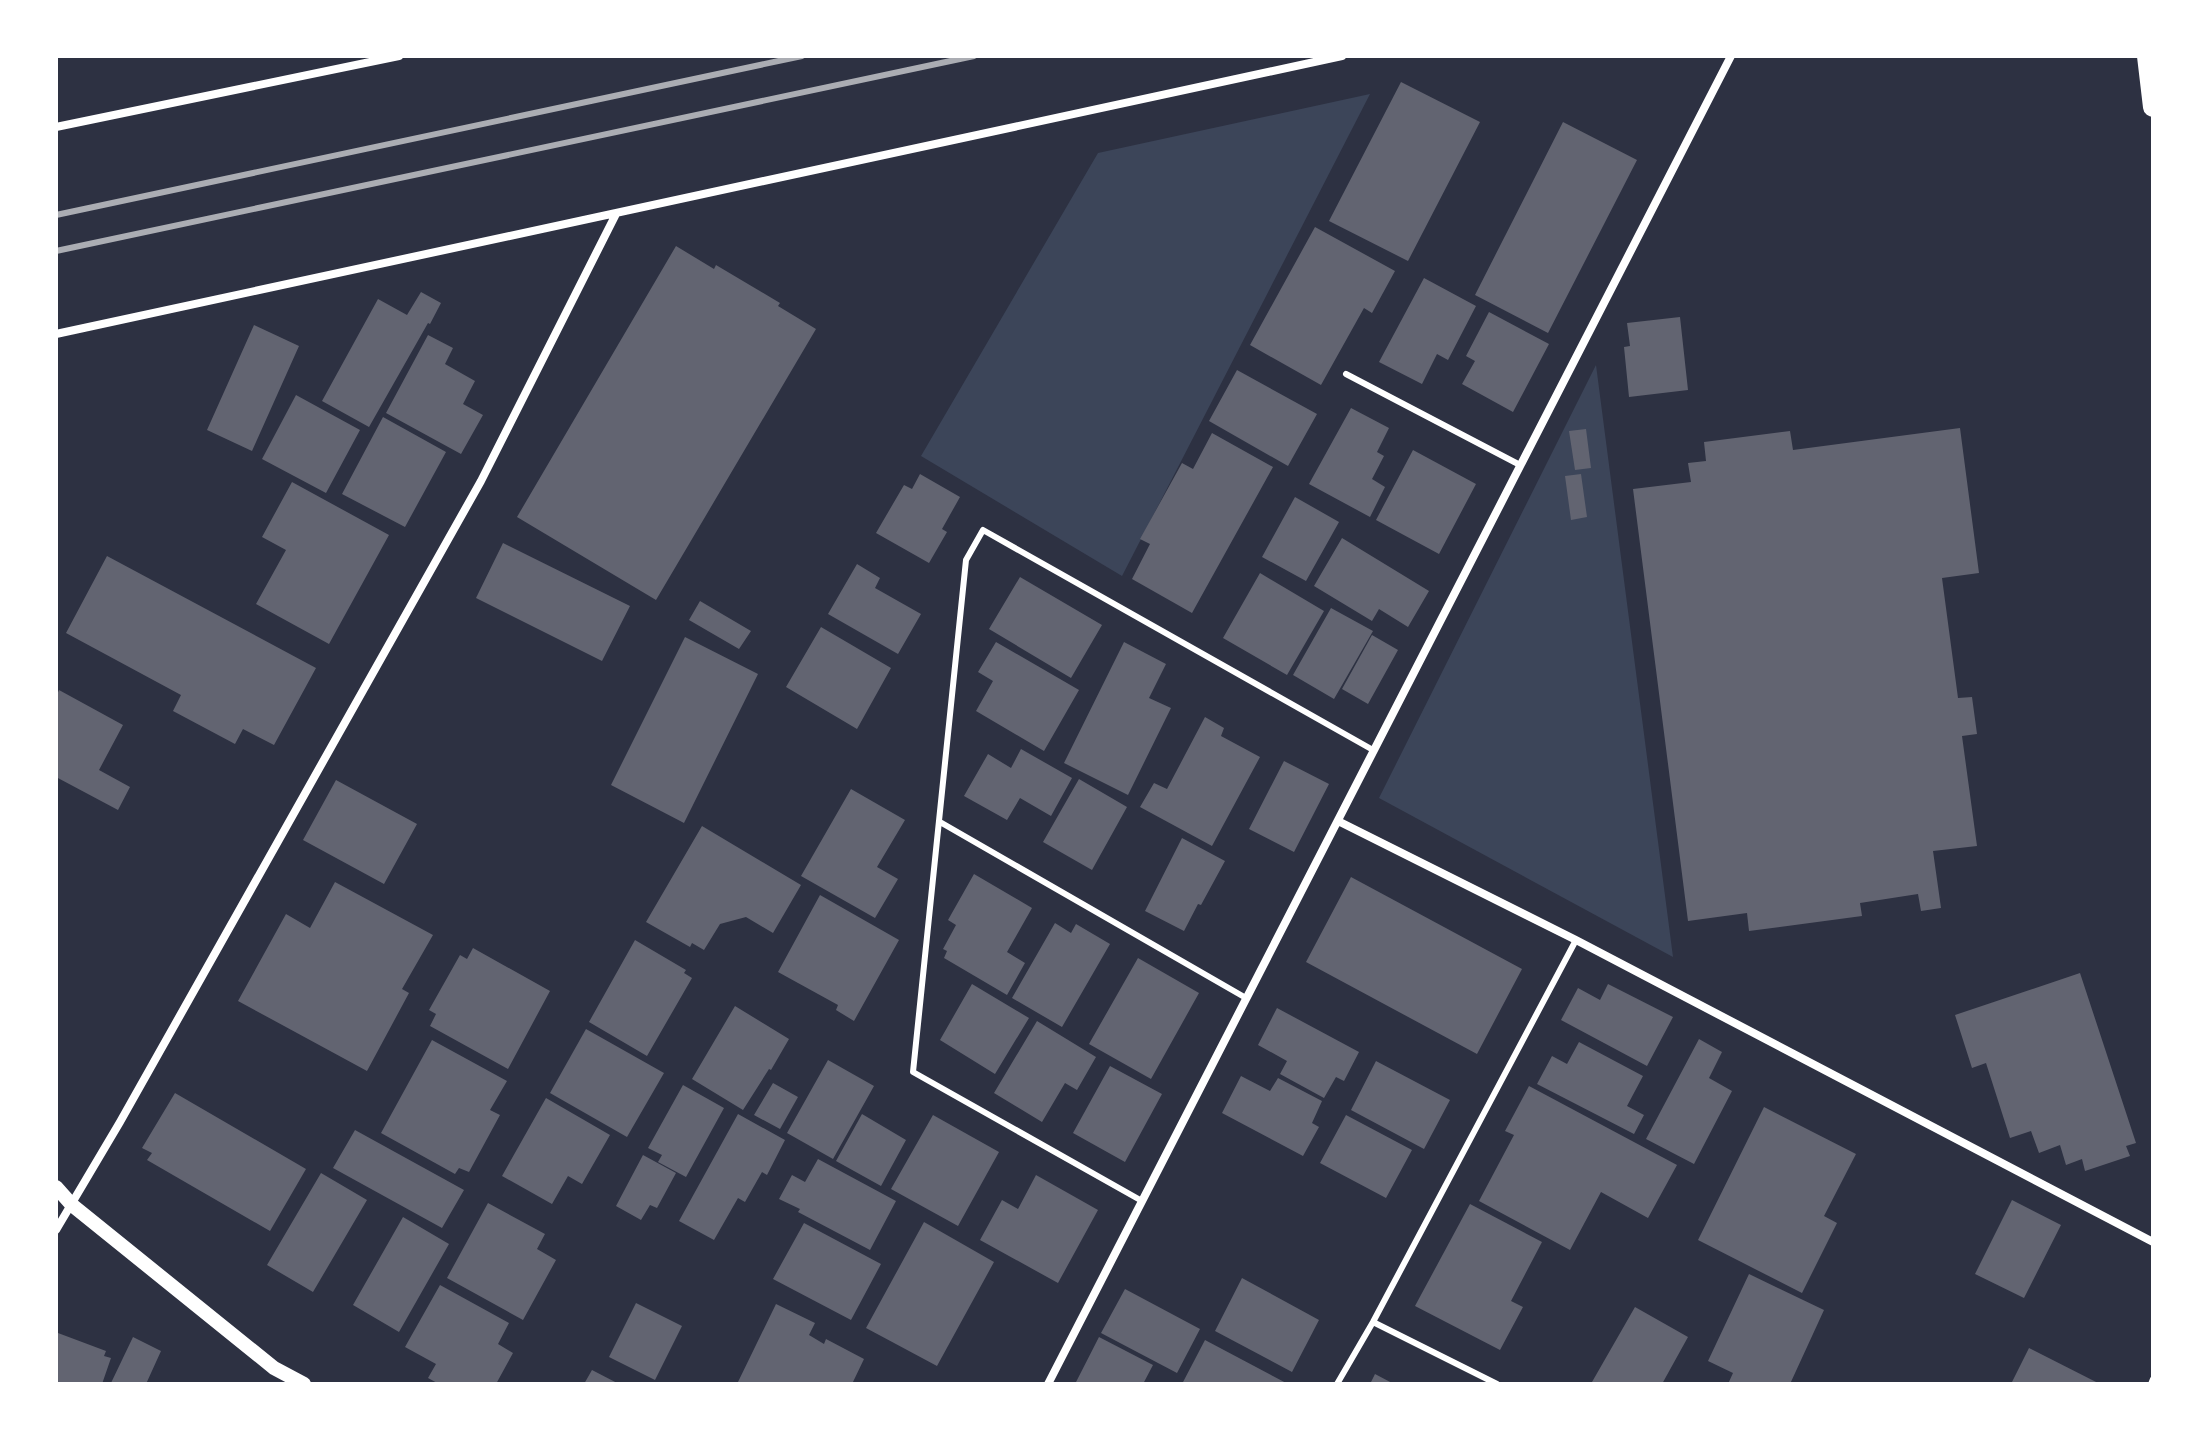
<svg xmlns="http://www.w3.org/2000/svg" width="2209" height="1440" font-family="Roboto,sans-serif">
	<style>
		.green { fill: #3c4559 }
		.building { fill: #626471 }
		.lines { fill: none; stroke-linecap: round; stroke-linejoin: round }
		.service { stroke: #fff; stroke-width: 6 }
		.minor { stroke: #fff; stroke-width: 8 }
		.tertiary { stroke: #fff; stroke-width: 14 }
		.primary { stroke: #fff; stroke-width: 20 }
		.rail { stroke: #abadb3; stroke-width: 6 }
	</style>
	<rect width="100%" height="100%" fill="#2d3142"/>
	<path class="green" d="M 1370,94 L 1122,576 L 921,456 L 1098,153 Z
		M 1596,365 L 1673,957 L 1379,798 Z"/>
	<path class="building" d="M 1401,82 L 1480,122 L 1408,261 L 1329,221 Z
		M 1563,122 L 1637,160 L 1548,333 L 1475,295 Z
		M 1315,227 L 1395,271 L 1372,313 L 1364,308 L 1321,385 L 1250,345 Z
		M 676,246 L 714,269 L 716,265 L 780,303 L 778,306 L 816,329 L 656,600 L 517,517 Z
		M 1424,278 L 1476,306 L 1448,360 L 1437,354 L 1422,384 L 1379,362 Z
		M 421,292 L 441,303 L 430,324 L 428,323 L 369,427 L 322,401 L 378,299 L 407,315 Z
		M 1489,312 L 1549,344 L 1513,412 L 1462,384 L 1475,361 L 1466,356 Z
		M 1680,317 L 1688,390 L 1629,397 L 1624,347 L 1630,346 L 1627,323 Z
		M 254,325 L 299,346 L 252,451 L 207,430 Z
		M 428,335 L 453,348 L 445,364 L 475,381 L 463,404 L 483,415 L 461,454 L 386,413 Z
		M 1237,370 L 1317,414 L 1288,466 L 1209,421 Z
		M 296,395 L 360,430 L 326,493 L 262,459 Z
		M 1351,408 L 1389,428 L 1377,452 L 1384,456 L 1372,479 L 1385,487 L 1370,517 L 1309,484 Z
		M 383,417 L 446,452 L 405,527 L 342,494 Z
		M 1960,428 L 1979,573 L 1942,578 L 1958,698 L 1972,697 L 1977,734 L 1962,736 L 1977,846 L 1933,851 L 1941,908 L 1921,911 L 1918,894 L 1860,903 L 1862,916 L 1749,931 L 1747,913 L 1688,921 L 1633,489 L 1691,482 L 1688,463 L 1706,461 L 1704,442 L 1790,431 L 1793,450 Z
		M 1586,429 L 1591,468 L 1575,470 L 1569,431 Z
		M 1212,433 L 1273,467 L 1192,613 L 1132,579 L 1150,544 L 1140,539 L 1182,463 L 1193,469 Z
		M 1413,450 L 1476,484 L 1439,554 L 1376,520 Z
		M 920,474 L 960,497 L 942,529 L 947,532 L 929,563 L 876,533 L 904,485 L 912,489 Z
		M 1581,474 L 1587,517 L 1571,520 L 1565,476 Z
		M 292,482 L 389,535 L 329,644 L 256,604 L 286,550 L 262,537 Z
		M 1295,497 L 1339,522 L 1306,581 L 1262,557 Z
		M 1342,538 L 1429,591 L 1408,627 L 1379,609 L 1372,621 L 1314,586 Z
		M 503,543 L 630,606 L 602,661 L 476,598 Z
		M 107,556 L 316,668 L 274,745 L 243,729 L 235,744 L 173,711 L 181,695 L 66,633 Z
		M 857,564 L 880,578 L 875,588 L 921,614 L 898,654 L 828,614 Z
		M 1260,573 L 1324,611 L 1287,675 L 1223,638 Z
		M 1020,577 L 1102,625 L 1071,678 L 989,629 Z
		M 700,601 L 751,631 L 739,649 L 689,620 Z
		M 1331,608 L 1373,631 L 1334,699 L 1293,675 Z
		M 821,627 L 891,668 L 857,729 L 786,687 Z
		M 1372,635 L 1398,650 L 1368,704 L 1342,689 Z
		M 685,637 L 758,674 L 684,823 L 611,785 Z
		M 996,642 L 1079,690 L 1044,751 L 976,711 L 993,681 L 978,672 Z
		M 1124,642 L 1166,664 L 1149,698 L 1171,708 L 1128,795 L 1064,763 Z
		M 59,690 L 123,725 L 99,770 L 130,787 L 118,810 L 56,777 L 56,697 Z
		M 1205,717 L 1224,728 L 1221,736 L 1260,757 L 1212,846 L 1140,807 L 1154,783 L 1167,789 Z
		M 1021,749 L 1072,778 L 1051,816 L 1020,798 L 1007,820 L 964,796 L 988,754 L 1011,768 Z
		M 1284,761 L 1329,784 L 1294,852 L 1249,829 Z
		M 1079,779 L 1127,807 L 1092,870 L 1043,842 Z
		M 336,780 L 417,824 L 384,884 L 303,840 Z
		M 851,789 L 905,820 L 877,867 L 898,879 L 875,918 L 801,876 Z
		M 702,826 L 801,885 L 773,933 L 746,917 L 720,924 L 704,950 L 692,943 L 690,947 L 646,922 Z
		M 1182,838 L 1225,861 L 1201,905 L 1198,904 L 1184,931 L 1145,911 Z
		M 974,874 L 1032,908 L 1007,952 L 1025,963 L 1007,995 L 944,958 L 947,951 L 943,949 L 956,925 L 948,920 Z
		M 1351,877 L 1522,969 L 1477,1054 L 1306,962 Z
		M 335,882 L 433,935 L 402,989 L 409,993 L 367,1071 L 238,1001 L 286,914 L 310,928 Z
		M 820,895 L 899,940 L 854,1021 L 836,1010 L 838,1005 L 778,972 Z
		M 1055,923 L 1071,933 L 1076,924 L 1110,944 L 1062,1027 L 1012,998 Z
		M 635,940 L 686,970 L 684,973 L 692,978 L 647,1056 L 589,1022 Z
		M 473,948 L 550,991 L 508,1069 L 430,1026 L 436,1014 L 429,1010 L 460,955 L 467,959 Z
		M 1138,958 L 1199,993 L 1151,1079 L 1089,1044 Z
		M 2080,973 L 2136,1143 L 2126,1146 L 2130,1156 L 2085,1171 L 2082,1159 L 2066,1165 L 2060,1145 L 2039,1153 L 2031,1131 L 2010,1138 L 1986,1063 L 1972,1068 L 1955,1015 Z
		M 972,984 L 1029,1018 L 995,1074 L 940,1040 Z
		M 1608,984 L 1673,1017 L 1647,1066 L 1561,1020 L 1578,988 L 1600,1000 Z
		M 735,1006 L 789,1039 L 771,1070 L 769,1069 L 743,1110 L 692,1079 Z
		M 1277,1008 L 1359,1052 L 1344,1081 L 1336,1077 L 1324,1098 L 1280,1074 L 1287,1061 L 1258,1045 Z
		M 1037,1021 L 1096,1057 L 1077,1090 L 1065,1083 L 1042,1122 L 994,1093 Z
		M 586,1029 L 664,1073 L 627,1137 L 550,1093 Z
		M 1699,1039 L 1722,1052 L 1709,1078 L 1732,1091 L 1694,1164 L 1646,1139 Z
		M 432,1040 L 507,1081 L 490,1110 L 500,1115 L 469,1172 L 459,1168 L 455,1174 L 381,1133 Z
		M 1579,1042 L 1643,1076 L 1627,1106 L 1644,1115 L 1634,1134 L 1537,1084 L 1552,1056 L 1567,1064 Z
		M 828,1060 L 874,1086 L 833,1159 L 787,1133 Z
		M 1376,1061 L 1450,1100 L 1424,1149 L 1351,1110 Z
		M 1110,1066 L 1162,1094 L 1125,1162 L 1073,1133 Z
		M 1241,1076 L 1270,1091 L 1278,1078 L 1322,1101 L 1312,1123 L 1319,1127 L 1303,1156 L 1222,1113 Z
		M 773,1083 L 798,1097 L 780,1129 L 754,1115 Z
		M 683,1085 L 724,1108 L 686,1177 L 658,1162 L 662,1155 L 648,1148 Z
		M 1529,1086 L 1677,1165 L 1648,1218 L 1601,1192 L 1570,1250 L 1479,1201 L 1514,1135 L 1505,1131 Z
		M 175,1093 L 306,1169 L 270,1231 L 147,1160 L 152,1153 L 142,1148 Z
		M 546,1098 L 610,1135 L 582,1184 L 568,1176 L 552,1204 L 502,1176 Z
		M 1764,1107 L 1856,1154 L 1824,1216 L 1837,1223 L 1802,1293 L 1698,1240 Z
		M 738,1114 L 785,1140 L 767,1175 L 762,1172 L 745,1202 L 738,1198 L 714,1240 L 679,1221 Z
		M 862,1114 L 906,1140 L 881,1186 L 836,1161 Z
		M 933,1115 L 999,1152 L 958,1226 L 891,1189 Z
		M 1346,1115 L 1412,1150 L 1386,1198 L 1320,1163 Z
		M 355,1130 L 464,1190 L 442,1228 L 333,1168 Z
		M 643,1155 L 676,1173 L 657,1208 L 650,1205 L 641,1220 L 616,1206 Z
		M 818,1159 L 896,1201 L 870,1250 L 798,1212 L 800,1209 L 779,1199 L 792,1175 L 805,1182 Z
		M 321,1173 L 367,1200 L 313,1292 L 267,1265 Z
		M 1036,1175 L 1098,1210 L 1058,1283 L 980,1240 L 1002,1200 L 1018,1209 Z
		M 2012,1200 L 2061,1225 L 2024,1298 L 1975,1274 Z
		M 488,1203 L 545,1234 L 537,1249 L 556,1260 L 523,1320 L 447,1278 Z
		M 1470,1204 L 1542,1242 L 1511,1301 L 1523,1307 L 1500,1350 L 1415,1306 Z
		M 403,1217 L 449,1244 L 399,1332 L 353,1305 Z
		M 924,1222 L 994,1262 L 937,1366 L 866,1328 Z
		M 804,1223 L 881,1264 L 851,1320 L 773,1279 Z
		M 1749,1274 L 1824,1310 L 1790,1384 L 1728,1384 L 1733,1373 L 1708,1361 Z
		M 1242,1278 L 1319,1320 L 1292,1372 L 1215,1331 Z
		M 440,1285 L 509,1323 L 498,1344 L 513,1353 L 496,1384 L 439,1384 L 428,1378 L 436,1364 L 405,1347 Z
		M 1125,1289 L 1200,1329 L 1177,1373 L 1101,1333 Z
		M 636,1303 L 682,1326 L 655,1380 L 609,1357 Z
		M 776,1304 L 815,1323 L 809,1335 L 824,1344 L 826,1339 L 864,1359 L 852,1384 L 737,1384 Z
		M 1635,1307 L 1688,1337 L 1662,1384 L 1595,1384 L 1592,1382 Z
		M 58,1333 L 106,1351 L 104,1356 L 111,1358 L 102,1384 L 56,1384 L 56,1341 Z
		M 133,1337 L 161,1351 L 146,1384 L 113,1384 L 111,1383 Z
		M 1099,1337 L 1153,1365 L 1143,1384 L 1075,1384 Z
		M 1205,1340 L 1288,1384 L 1182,1384 Z
		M 2029,1348 L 2100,1384 L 2011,1384 Z
		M 592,1370 L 619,1384 L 584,1384 Z
		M 1375,1374 L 1394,1384 L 1370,1384 Z"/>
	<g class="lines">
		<path class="service" d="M 1346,374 L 1520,465
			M 940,822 L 1246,998
			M 1142,1201 L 913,1072 L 966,560 L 983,530 L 1373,750
			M 1373,1322 L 1497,1384
			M 1337,1384 L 1373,1322 L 1576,940
			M 2151,1384 L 2153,1379"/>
		<path class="minor" d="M 56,127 L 399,56
			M 56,334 L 1342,56
			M 1338,821 L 1576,940 L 2153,1242
			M 56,1230 L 120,1122 L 481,481 L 616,214
			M 1048,1384 L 1731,56"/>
		<path class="tertiary" d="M 56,1187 L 72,1205 L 274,1368 L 304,1384"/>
		<path class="primary" d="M 2147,56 L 2153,107"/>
		<path class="rail" d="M 56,215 L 802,56
			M 56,251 L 974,56"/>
	</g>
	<rect width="2209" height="1440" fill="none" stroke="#ffffff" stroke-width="116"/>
</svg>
